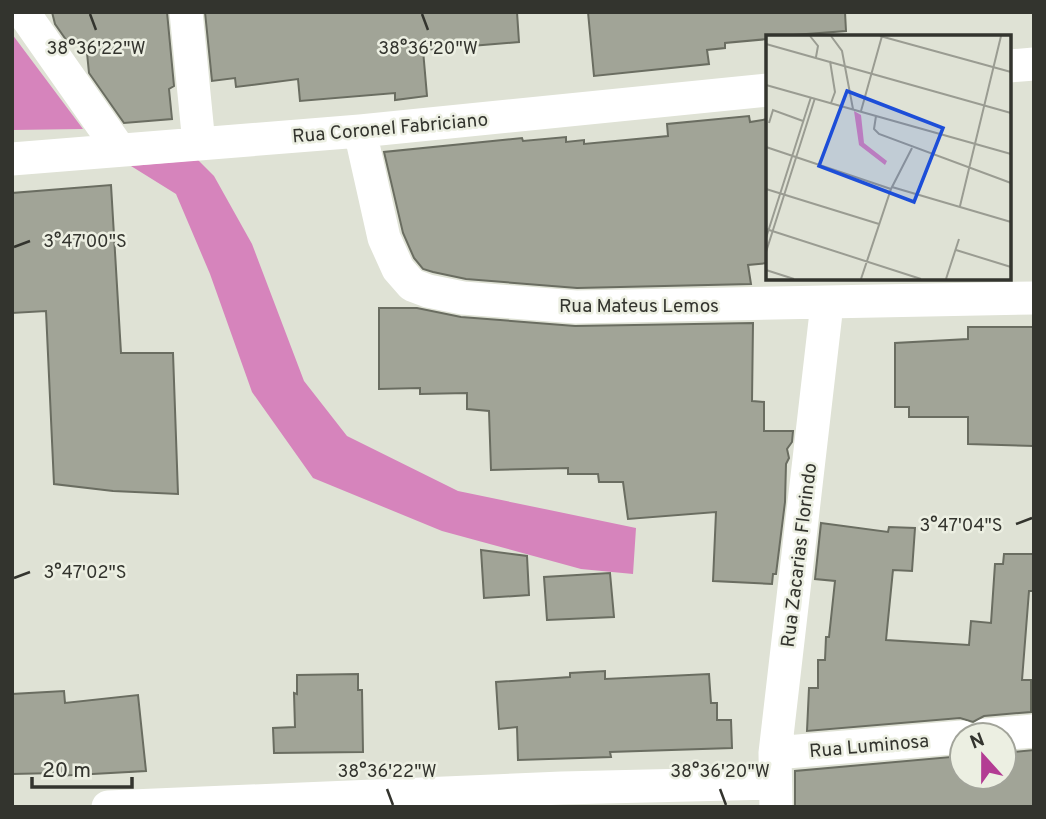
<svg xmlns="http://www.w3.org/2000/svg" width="1046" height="819" font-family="Overpass,sans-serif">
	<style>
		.water { fill: #d684bc }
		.building { fill: #a1a497; stroke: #6a6d61; stroke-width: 2 }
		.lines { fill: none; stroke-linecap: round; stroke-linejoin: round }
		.street { stroke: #fff; stroke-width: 33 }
		.ticks { fill: none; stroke: #33342e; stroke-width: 2.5 }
		.labels { text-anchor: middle; stroke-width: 5; stroke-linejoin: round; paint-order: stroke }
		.street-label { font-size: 19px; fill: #33342e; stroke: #ecefe2 }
		.inset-road { fill: none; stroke: #9a9c92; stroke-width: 2 }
		.view { fill: #1d4ed8; fill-opacity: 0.15; stroke: #1d4ed8; stroke-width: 3.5 }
		.inset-edge { fill: none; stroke: #33342e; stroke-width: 3.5 }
		.ticks-label { font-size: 18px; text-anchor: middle; fill: #33342e; stroke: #ecefe2; stroke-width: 5; stroke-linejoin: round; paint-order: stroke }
	</style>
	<rect width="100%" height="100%" fill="#dfe2d5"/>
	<path class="water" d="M 12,34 L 83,129 L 12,130 Z
		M 198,160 L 214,176 L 252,244 L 304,381 L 347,436 L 458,491 L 636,528 L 633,574 L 581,569 L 442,531 L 313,478 L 252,392 L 210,274 L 176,194 L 131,166 Z"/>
	<path class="building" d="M 52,12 L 167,12 L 174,86 L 169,89 L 172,119 L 124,123 L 89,73 L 86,43 L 69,44 L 55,24 Z
		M 205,12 L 517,12 L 519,42 L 423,50 L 427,96 L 395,100 L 395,93 L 300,101 L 298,79 L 236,87 L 235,78 L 212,81 Z
		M 588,12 L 845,12 L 846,31 L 768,37 L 768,39 L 725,43 L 725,48 L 707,50 L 709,64 L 594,76 Z
		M 749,116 L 750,122 L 768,119 L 768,263 L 748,265 L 751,284 L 577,288 L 466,279 L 433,272 L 423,269 L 414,258 L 403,233 L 384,152 L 522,138 L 523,141 L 566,137 L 566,142 L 584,140 L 584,144 L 668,136 L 667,124 Z
		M 111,185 L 121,353 L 173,353 L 178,494 L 113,491 L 54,484 L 46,311 L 12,313 L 12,193 Z
		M 379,308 L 417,308 L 461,317 L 575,326 L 753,323 L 752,401 L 764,402 L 764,431 L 793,431 L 792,442 L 787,449 L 789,458 L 786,464 L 785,502 L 776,574 L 773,574 L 772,584 L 713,581 L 716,512 L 628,519 L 623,482 L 599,482 L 598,474 L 568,474 L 568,468 L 491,470 L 489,411 L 467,409 L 467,393 L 420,394 L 420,388 L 379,389 Z
		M 968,327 L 1034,327 L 1034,446 L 968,444 L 968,417 L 909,417 L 909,407 L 895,407 L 895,343 L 968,339 Z
		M 821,523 L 888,532 L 889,527 L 915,528 L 912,571 L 893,570 L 886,640 L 969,645 L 971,621 L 991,623 L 995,564 L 1003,564 L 1004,554 L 1034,554 L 1034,591 L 1029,591 L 1022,680 L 1031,680 L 1031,712 L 984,716 L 973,722 L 960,718 L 807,731 L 809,688 L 818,688 L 818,660 L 825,660 L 826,637 L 829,637 L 835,581 L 815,579 Z
		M 481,550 L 527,556 L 529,595 L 484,598 Z
		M 610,573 L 614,617 L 547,620 L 544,577 Z
		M 605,671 L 605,679 L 709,674 L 711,703 L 717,703 L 717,720 L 731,720 L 732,748 L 610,752 L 611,757 L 518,760 L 517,727 L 499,729 L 496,682 L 570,677 L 570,673 Z
		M 358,674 L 358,690 L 362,690 L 363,752 L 274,753 L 273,728 L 295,727 L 294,693 L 297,694 L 297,675 Z
		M 64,691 L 65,703 L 138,695 L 146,771 L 57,776 L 57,773 L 12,774 L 12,694 Z
		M 1034,750 L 1034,807 L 795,807 L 795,771 L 962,756 L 962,777 L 1004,777 L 1004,753 Z"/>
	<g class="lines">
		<path class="street" d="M 23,12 L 119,149
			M 186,12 L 199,144
			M 1009,66 L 1034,64
			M 360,131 L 384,238 L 398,269 L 412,285 L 428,291 L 463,298 L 576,307 L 1034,298
			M 12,159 L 360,131 L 768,90
			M 986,735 L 1034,731
			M 775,753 L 962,737
			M 108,807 L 562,788 L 775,783
			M 776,807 L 775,753 L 827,304"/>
	</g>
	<path class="ticks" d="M 90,14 L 96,30M 422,14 L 428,30M 14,247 L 30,241M 1016,524 L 1032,518M 14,578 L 30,572M 387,789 L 393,805M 720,789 L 726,805"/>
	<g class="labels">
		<g class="street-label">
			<text transform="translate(390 127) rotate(-5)" y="7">Rua Coronel Fabriciano</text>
			<text x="639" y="312">Rua Mateus Lemos</text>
			<text transform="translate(798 555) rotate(-83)" y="7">Rua Zacarias Florindo</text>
			<text transform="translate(869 745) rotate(-5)" y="7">Rua Luminosa</text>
		</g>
	</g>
	<g transform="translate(766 35)">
		<rect width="245" height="245" fill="#dfe2d5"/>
		<path d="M 88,76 L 95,80 L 98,108 L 121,126 L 119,130 L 93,110 Z" fill="#d684bc"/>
		<path class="inset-road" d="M 44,1 L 52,11 L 50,22M 65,1 L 76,16 L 87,74M 114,1 L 245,37M 0,9 L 245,78M 64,26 L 69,57 L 65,68M 0,50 L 245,119M 95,76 L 116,1M 110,81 L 108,94 L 113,99 L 245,148M 3,88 L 7,75 L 37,86M 0,112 L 125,154M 126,152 L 245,187M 0,154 L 113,189M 194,171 L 235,1M 0,194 L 155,244M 0,203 L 45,62M 190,215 L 245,232M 0,217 L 49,63M 0,235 L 28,244M 95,244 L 125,154 L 146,113M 180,244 L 193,204"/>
		<path class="view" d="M 81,56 L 177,93 L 148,167 L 53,131 Z"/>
		<rect width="245" height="245" class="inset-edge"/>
	</g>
	<g class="ticks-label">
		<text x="96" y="54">38°36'22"W</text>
		<text x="428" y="54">38°36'20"W</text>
		<text x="85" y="247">3°47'00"S</text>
		<text x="961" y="531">3°47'04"S</text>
		<text x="85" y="578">3°47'02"S</text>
		<text x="387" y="777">38°36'22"W</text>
		<text x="720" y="777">38°36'20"W</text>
	</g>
	<rect width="1046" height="819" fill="none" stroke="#33342e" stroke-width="28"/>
	<g transform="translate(983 756) rotate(339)"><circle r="33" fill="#ecefe2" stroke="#a2a49a" stroke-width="2"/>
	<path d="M0-5L12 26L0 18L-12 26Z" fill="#b33c93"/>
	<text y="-10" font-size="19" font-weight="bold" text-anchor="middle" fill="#33342e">N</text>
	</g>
	<path d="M32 777v10h100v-10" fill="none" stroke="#33342e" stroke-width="3.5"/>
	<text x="42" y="777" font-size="21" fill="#33342e" stroke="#ecefe2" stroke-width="5" paint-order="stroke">20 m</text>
</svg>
